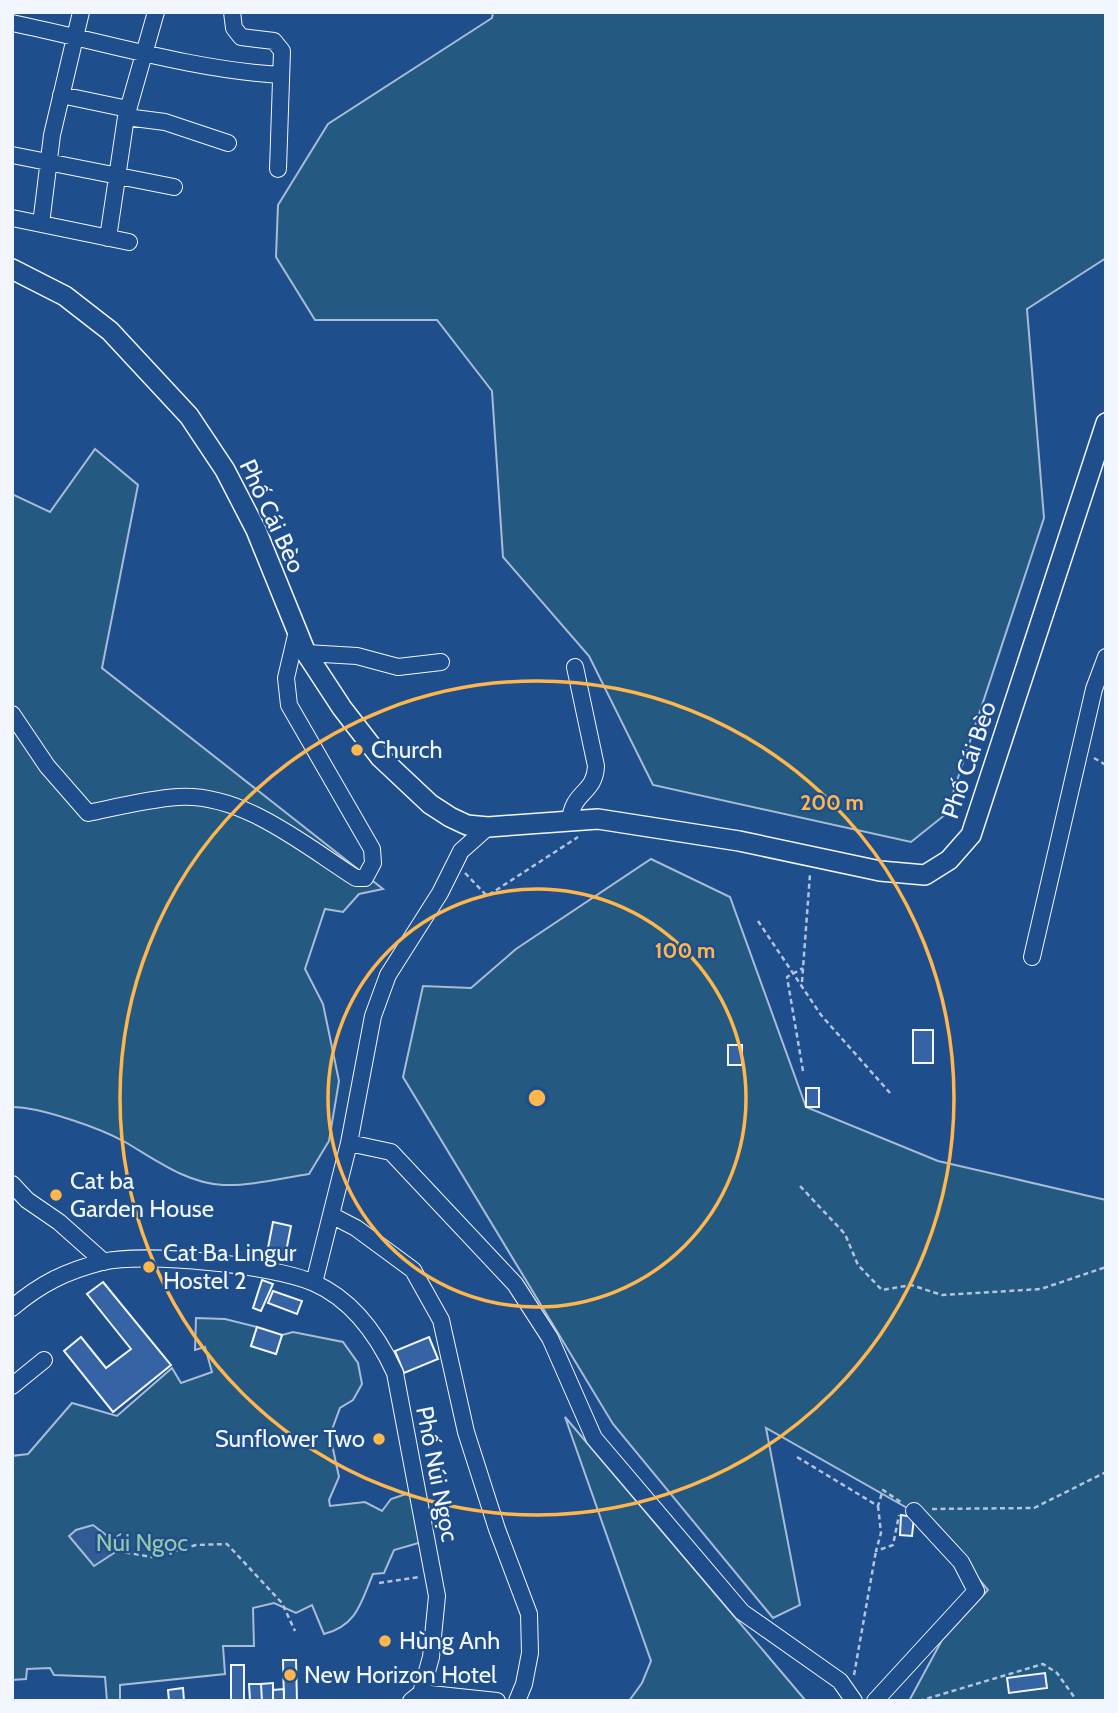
<svg xmlns="http://www.w3.org/2000/svg" width="1118" height="1713" font-family="Cabin,sans-serif">
	<style>
		.green { fill: #245a82; stroke: #a8bbd7; stroke-width: 2 }
		.parking { fill: #305b95; stroke: #a8bbd7; stroke-width: 2 }
		.building { fill: #3563a3; stroke: #f2f6ff; stroke-width: 2 }
		.lines { fill: none; stroke-linecap: round; stroke-linejoin: round }
		.minor-casing { stroke: #f2f6ff; stroke-width: 18 }
		.major-casing { stroke: #f2f6ff; stroke-width: 22 }
		.path { stroke: #b3c4dc; stroke-width: 2.5; stroke-dasharray: 5 3.5; stroke-linecap: butt }
		.minor { stroke: #1f4e8c; stroke-width: 16 }
		.major { stroke: #1f4e8c; stroke-width: 19 }
		.ring { fill: none; stroke: #ffb74d; stroke-width: 3.5 }
		.poi-dot { fill: #ffb74d; stroke: #1f4e8c; stroke-width: 2.5 }
		.labels { text-anchor: middle; stroke-width: 5; stroke-linejoin: round; paint-order: stroke }
		.street-label { font-size: 24px; fill: #f2f6ff; stroke: #1f4e8c }
		.poi-label { font-size: 24px; fill: #f2f6ff; stroke: #1f4e8c; text-anchor: start }
		.park-label { font-size: 24px; fill: #97c8a6; stroke: #1f4e8c }
		.centre { fill: #ffb74d; stroke: #1f4e8c; stroke-width: 3.5 }
		.ring-label { font-size: 21px; text-anchor: middle; font-weight: bold; fill: #ffb74d; stroke: #1f4e8c; stroke-width: 5; stroke-linejoin: round; paint-order: stroke }
	</style>
	<rect width="100%" height="100%" fill="#1f4e8c"/>
	<path class="green" d="M 493,12 L 1106,12 L 1106,258 L 1027,309 L 1044,518 L 946,814 L 911,842 L 653,785 L 589,656 L 503,557 L 492,391 L 437,320 L 315,320 L 276,257 L 278,205 L 328,124 L 492,18 Z
		M 95,449 L 138,485 L 102,668 L 383,889 L 359,894 L 343,912 L 325,909 L 305,969 L 323,1004 L 339,1081 L 329,1141 L 309,1174 C 282,1178 251,1186 223,1185 C 186,1183 156,1160 125,1142 C 100,1128 40,1107 12,1107 L 12,494 L 50,512 Z
		M 651,859 L 730,897 L 806,1107 L 938,1161 L 1106,1200 L 1106,1701 L 909,1701 L 942,1640 L 988,1590 L 930,1521 L 766,1428 L 800,1605 L 773,1618 L 613,1424 L 403,1077 L 423,986 L 471,988 L 516,949 Z
		M 196,1318 L 225,1319 L 257,1327 L 251,1346 L 276,1354 L 282,1335 L 293,1332 L 343,1342 L 358,1363 L 362,1384 L 353,1400 L 340,1408 L 330,1435 L 339,1477 L 329,1500 L 330,1506 L 365,1502 L 382,1511 L 391,1499 L 409,1493 L 415,1504 L 422,1542 L 394,1550 L 384,1573 L 373,1574 C 361,1602 357,1626 324,1634 L 312,1605 L 296,1613 L 274,1603 L 253,1608 L 254,1646 L 223,1646 L 225,1674 L 120,1685 L 120,1701 L 107,1701 L 105,1677 L 54,1675 L 50,1668 L 27,1669 L 26,1679 L 12,1680 L 12,1456 L 28,1454 L 72,1403 L 117,1416 L 172,1368 L 181,1383 L 212,1372 L 205,1347 L 195,1350 Z
		M 565,1417 L 806,1701 L 629,1701 L 642,1683 L 651,1661 Z"/>
	<path class="parking" d="M 93,1525 L 106,1535 L 117,1551 L 94,1566 L 69,1536 L 76,1530 Z"/>
	<path class="building" d="M 913,1030 L 933,1030 L 933,1063 L 913,1063 Z
		M 728,1045 L 742,1045 L 742,1065 L 728,1065 Z
		M 806,1088 L 819,1088 L 819,1107 L 806,1107 Z
		M 273,1222 L 291,1226 L 285,1257 L 267,1253 Z
		M 262,1280 L 273,1284 L 261,1311 L 253,1308 Z
		M 103,1282 L 171,1365 L 113,1412 L 64,1351 L 81,1337 L 106,1368 L 131,1349 L 87,1294 Z
		M 273,1291 L 302,1301 L 297,1314 L 268,1303 Z
		M 257,1327 L 282,1335 L 276,1354 L 251,1346 Z
		M 429,1337 L 438,1359 L 404,1373 L 395,1351 Z
		M 901,1515 L 914,1517 L 912,1536 L 900,1535 Z
		M 283,1660 L 296,1660 L 297,1701 L 284,1701 Z
		M 231,1665 L 244,1665 L 244,1701 L 231,1701 Z
		M 1045,1673 L 1047,1688 L 1009,1693 L 1007,1678 Z
		M 273,1683 L 273,1701 L 262,1701 L 261,1684 Z
		M 249,1684 L 261,1684 L 262,1701 L 250,1701 Z
		M 183,1688 L 184,1701 L 169,1701 L 168,1690 Z
		M 284,1689 L 284,1701 L 273,1701 L 273,1690 Z"/>
	<g class="lines">
		<defs>
			<path id="minor" d="M 232,12 L 234,28 L 241,37 L 274,41 L 282,51 L 278,169
				M 12,23 C 100,41 192,70 281,75
				M 61,95 L 128,109
				M 126,117 L 165,122 L 228,143
				M 12,155 L 174,187
				M 12,218 L 129,242
				M 41,224 L 52,135 L 81,12
				M 108,238 L 126,117 L 156,12
				M 306,653 L 357,656 L 398,667 L 441,662
				M 12,714 L 47,766 L 88,813 C 117,807 148,799 178,797 C 243,793 304,845 356,878 L 365,878 L 373,863 L 372,849 L 289,705 L 286,678 L 297,631
				M 570,821 C 572,791 595,794 596,766 L 575,667
				M 1032,957 L 1094,689 L 1106,657
				M 349,1143 L 391,1152 L 515,1284 L 550,1338 L 594,1438 L 742,1612 L 840,1681 L 854,1701
				M 12,1184 L 27,1200 L 59,1222 L 104,1262
				M 331,1215 L 356,1228 L 413,1270 L 441,1320 L 466,1432 L 497,1529 L 529,1614 L 530,1653 L 524,1684 L 517,1701
				M 314,1283 L 349,1143 L 373,1016 L 388,975 L 440,893 L 461,851 L 488,827
				M 12,1308 C 40,1284 66,1271 102,1262 C 146,1252 273,1265 314,1283 C 353,1300 378,1336 395,1373 L 437,1596 L 431,1657 L 421,1693 L 411,1701
				M 12,1386 L 44,1360
				M 421,1693 L 497,1701
				M 875,1701 L 976,1591 L 961,1562 L 914,1511"/>
			<path id="major" d="M 12,269 L 65,296 L 110,331 L 189,416 L 225,470 L 256,530 L 306,653 L 342,708 L 380,757 L 430,804 L 450,817 L 467,825 L 488,827 L 598,819 L 739,841 L 880,871 L 925,875 L 949,860 L 971,835 L 1106,423"/>
		</defs>
		<use href="#minor" class="minor-casing"/>
		<use href="#major" class="major-casing"/>
		<path class="path" d="M 1094,758 L 1106,765
			M 465,873 L 487,896 L 578,837
			M 758,921 L 821,1015 L 890,1093
			M 802,982 L 810,874
			M 803,1071 L 787,977 L 803,968
			M 800,1186 L 845,1234 L 858,1265 L 882,1290 L 911,1285 L 942,1295 L 1041,1289 L 1106,1267
			M 797,1457 L 878,1506 L 883,1490 L 902,1503
			M 878,1506 L 881,1533 L 876,1551 L 893,1545 L 899,1515
			M 932,1509 L 1034,1508 L 1106,1472
			M 117,1551 L 152,1557 L 196,1545 L 227,1544 L 282,1603 L 295,1631
			M 379,1583 L 420,1577
			M 854,1675 L 876,1551
			M 919,1701 L 1043,1664 L 1057,1673 L 1077,1701"/>
		<use href="#minor" class="minor"/>
		<use href="#major" class="major"/>
	</g>
	<g class="ring">
		<circle cx="537" cy="1098" r="209"/>
		<circle cx="537" cy="1098" r="417"/>
	</g>
	<g class="poi-dot">
		<circle cx="357" cy="750" r="7"/>
		<circle cx="56" cy="1195" r="7"/>
		<circle cx="149" cy="1267" r="7"/>
		<circle cx="379" cy="1439" r="7"/>
		<circle cx="385" cy="1641" r="7"/>
		<circle cx="290" cy="1675" r="7"/>
	</g>
	<g class="labels">
		<g class="street-label">
			<text transform="translate(272 516) rotate(65)" y="8">Phố Cái Bèo</text>
			<text transform="translate(969 760) rotate(-71)" y="8">Phố Cái Bèo</text>
			<text transform="translate(437 1474) rotate(79)" y="8">Phố Núi Ngọc</text>
		</g>
		<g class="poi-label">
			<text x="371" y="758">Church</text>
			<text x="70" y="1189">Cat ba<tspan x="70" dy="28">Garden House</tspan></text>
			<text x="163" y="1261">Cat Ba Lingur<tspan x="163" dy="28">Hostel 2</tspan></text>
			<text x="365" y="1447" text-anchor="end">Sunflower Two</text>
			<text x="399" y="1649">Hùng Anh</text>
			<text x="304" y="1683">New Horizon Hotel</text>
		</g>
		<g class="park-label">
			<text x="142" y="1551">Núi Ngọc</text>
		</g>
	</g>
	<circle cx="537" cy="1098" r="10" class="centre"/>
	<g class="ring-label">
		<text x="832" y="810">200 m</text>
		<text x="685" y="958">100 m</text>
	</g>
	<rect width="1118" height="1713" fill="none" stroke="#f2f6ff" stroke-width="28"/>
</svg>
